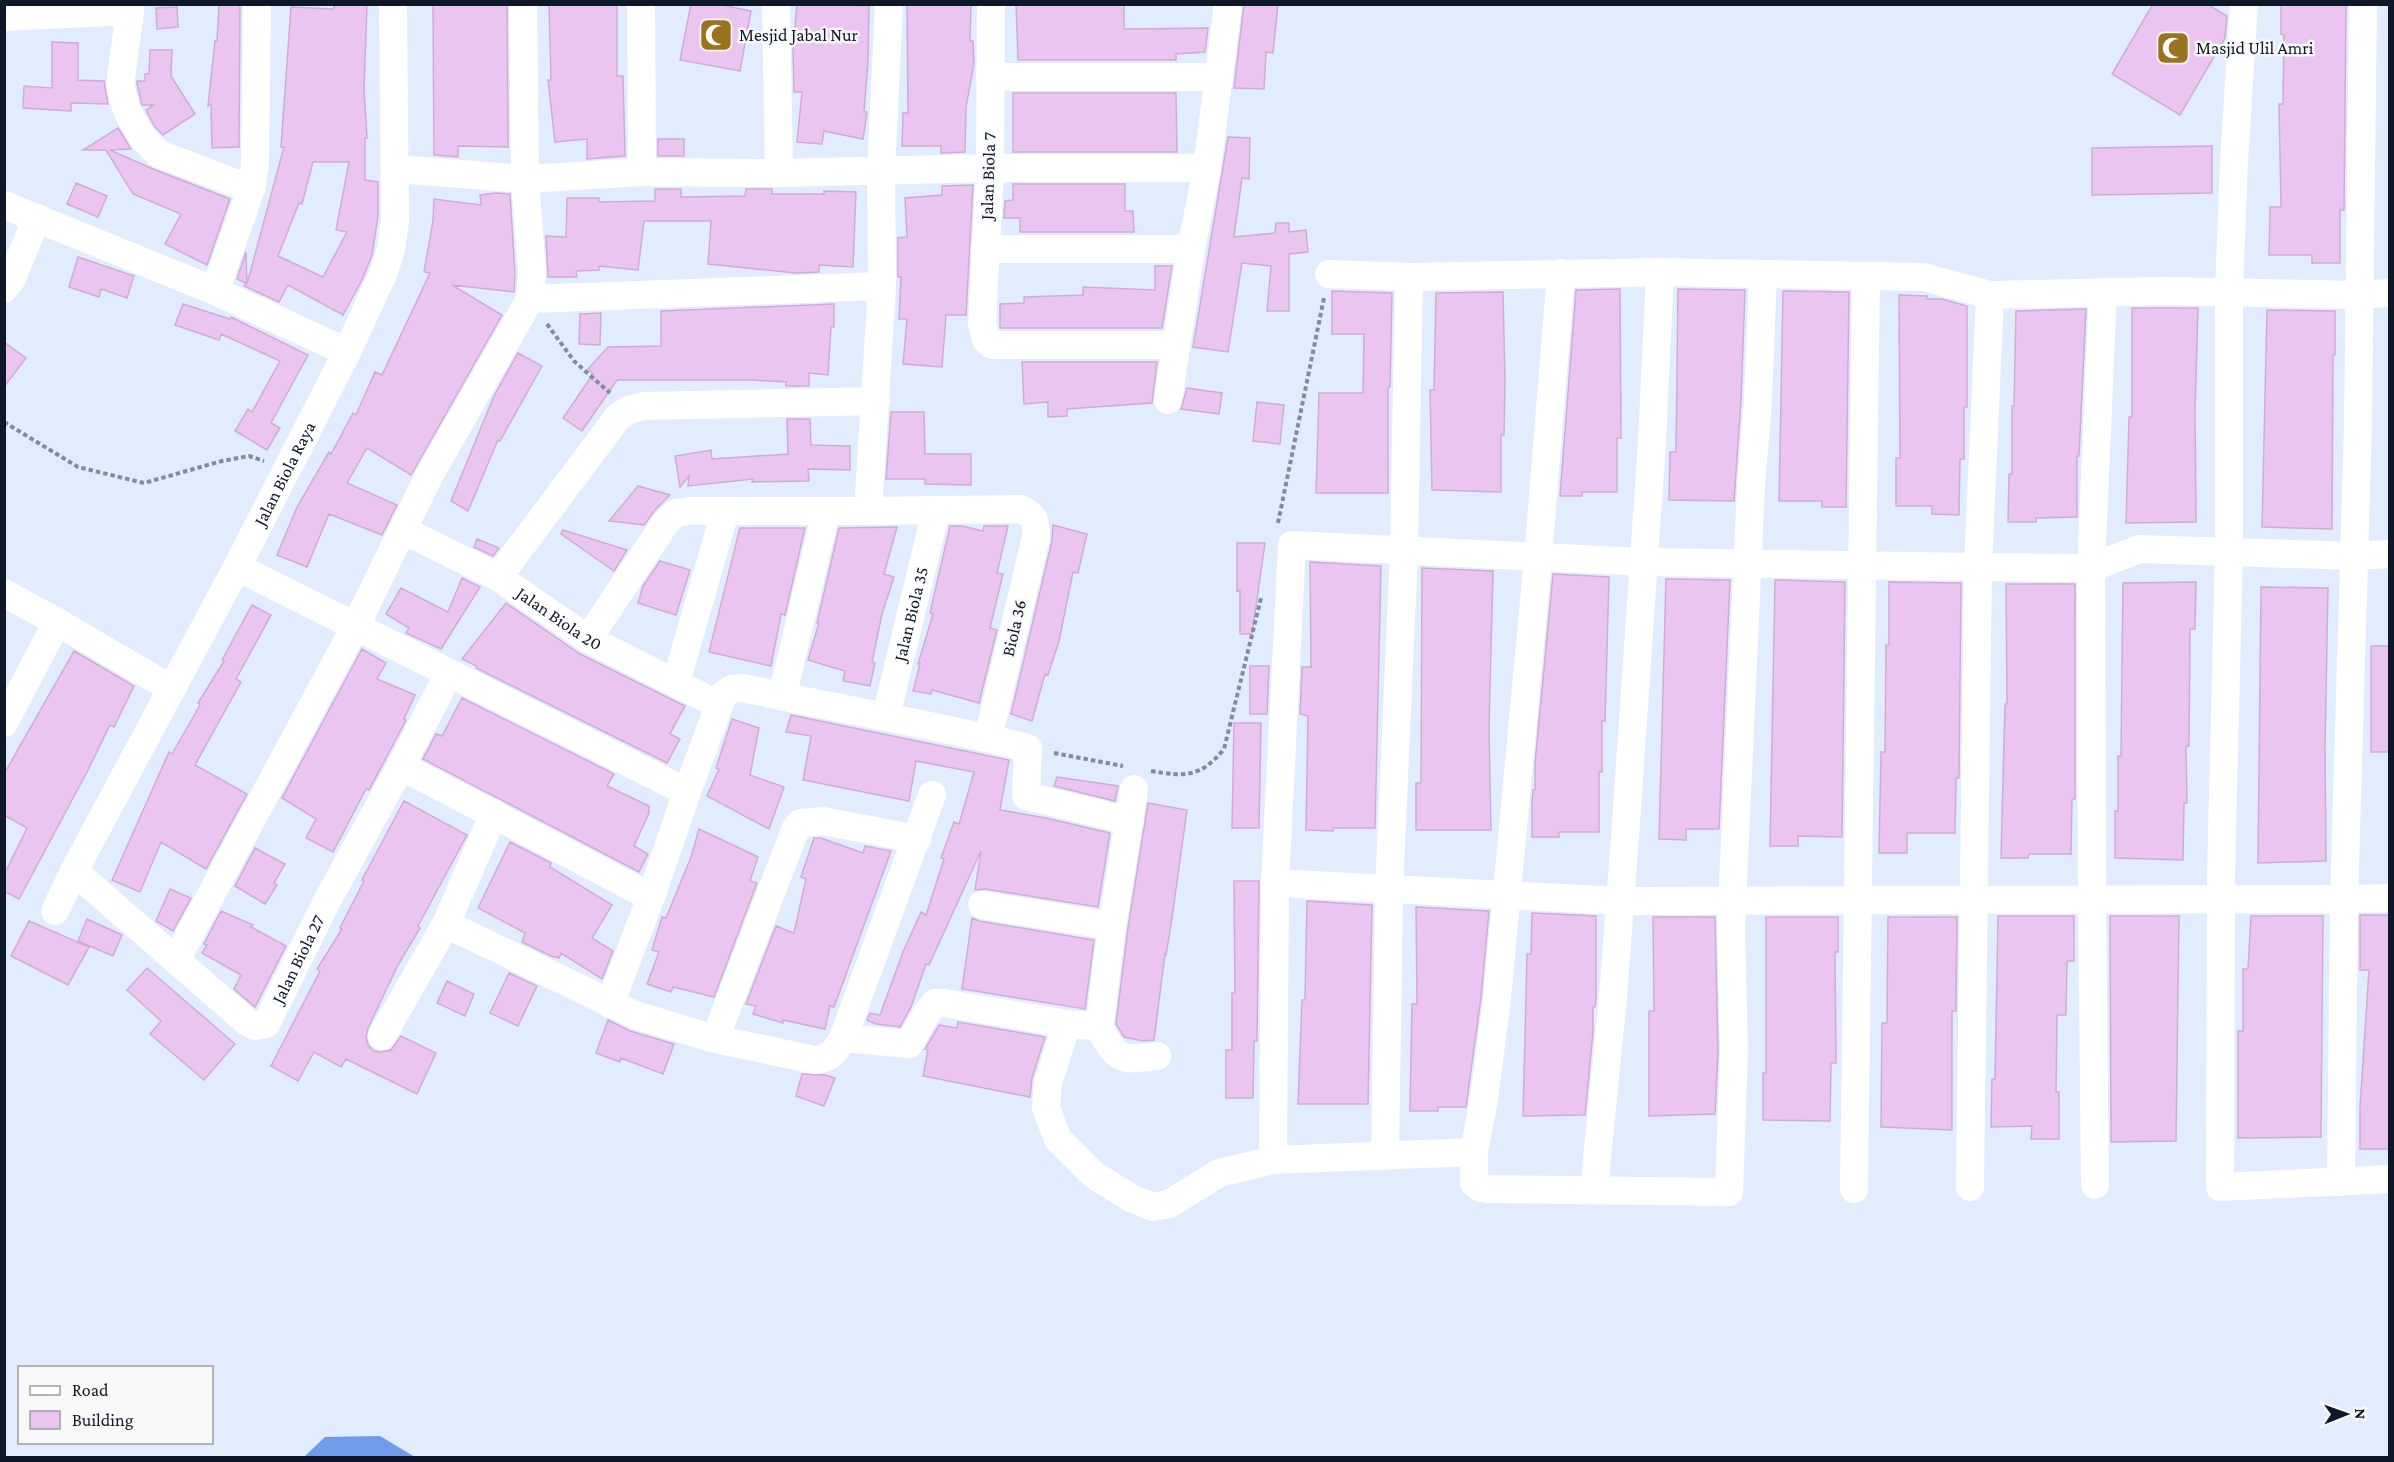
<svg xmlns="http://www.w3.org/2000/svg" width="2394" height="1462" font-family="'Crimson Pro',serif">
	<style>
		.water { fill: #709be9 }
		.building { fill: #eac5f0; stroke: #d0acd5; stroke-width: 1.5; fill-rule: evenodd }
		.lines { fill: none; stroke-linecap: round; stroke-linejoin: round }
		.path { stroke: #828c9e; stroke-width: 4; stroke-dasharray: 4.5 3; stroke-linecap: butt }
		.minor { stroke: #fff; stroke-width: 28 }
		.labels { text-anchor: middle; stroke-width: 5; stroke-linejoin: round; paint-order: stroke }
		.poi-label { font-size: 18px; fill: #0f1828; stroke: #f8f8f8; text-anchor: start }
		.street-label { font-size: 18px; fill: #0f1828; stroke: #f8f8f8 }
	</style>
	<rect width="100%" height="100%" fill="#e1ecff"/>
	<path class="water" d="M 380,1436 L 415,1457 L 304,1457 L 325,1437 Z"/>
	<path class="building" d="M 219,4 L 240,4 L 239,147 L 212,148 L 211,104 L 208,106 L 215,41 L 217,41 Z
		M 334,4 L 367,4 L 364,89 L 367,138 L 365,138 L 365,180 L 378,182 L 378,216 L 372,255 L 362,280 L 343,315 L 288,285 L 279,302 L 244,286 L 246,283 L 237,279 L 246,252 L 247,284 L 284,147 L 281,147 L 291,7 L 334,9 ZM 313,162 L 349,162 L 336,230 L 347,232 L 323,277 L 278,256 L 299,203 L 302,204 Z
		M 433,4 L 507,4 L 508,147 L 458,146 L 458,157 L 434,155 Z
		M 549,4 L 617,4 L 617,76 L 623,76 L 625,156 L 587,159 L 587,139 L 555,142 L 548,80 L 551,80 Z
		M 691,4 L 717,4 L 751,11 L 740,71 L 680,60 Z
		M 797,4 L 869,6 L 868,62 L 864,112 L 867,112 L 863,139 L 824,131 L 822,144 L 797,142 L 802,92 L 794,92 L 793,48 Z
		M 907,4 L 971,4 L 970,41 L 973,41 L 974,64 L 966,107 L 965,152 L 941,153 L 941,146 L 902,146 L 903,113 L 908,113 Z
		M 1016,4 L 1124,4 L 1124,29 L 1208,28 L 1205,52 L 1176,54 L 1176,60 L 1018,60 Z
		M 1244,4 L 1278,4 L 1273,53 L 1266,52 L 1264,89 L 1234,88 Z
		M 2153,4 L 2207,4 L 2227,16 L 2225,38 L 2180,115 L 2112,74 Z
		M 2281,4 L 2346,4 L 2344,210 L 2340,210 L 2340,263 L 2312,263 L 2312,255 L 2269,255 L 2270,207 L 2281,207 L 2279,104 L 2283,104 L 2284,35 L 2281,34 Z
		M 177,7 L 178,27 L 157,29 L 156,8 Z
		M 52,42 L 78,43 L 78,80 L 104,81 L 108,104 L 71,103 L 71,111 L 23,108 L 24,86 L 52,88 Z
		M 150,50 L 172,50 L 171,76 L 195,114 L 163,135 L 155,127 L 146,110 L 154,105 L 142,105 L 137,84 L 137,81 L 145,81 L 145,74 L 149,74 Z
		M 1013,93 L 1176,93 L 1177,152 L 1013,152 Z
		M 118,128 L 131,149 L 110,150 L 153,169 L 230,199 L 207,265 L 165,244 L 181,214 L 133,194 L 106,150 L 83,150 Z
		M 1228,137 L 1250,138 L 1249,179 L 1242,178 L 1234,237 L 1275,233 L 1276,223 L 1289,223 L 1289,232 L 1306,230 L 1308,252 L 1289,254 L 1289,311 L 1267,311 L 1271,266 L 1242,263 L 1228,352 L 1193,347 Z
		M 658,139 L 684,139 L 684,156 L 658,156 Z
		M 2212,146 L 2212,193 L 2092,195 L 2092,148 Z
		M 76,183 L 107,196 L 98,217 L 67,204 Z
		M 1013,184 L 1125,184 L 1125,211 L 1133,211 L 1134,232 L 1020,232 L 1020,218 L 1004,218 L 1005,201 L 1013,200 Z
		M 973,185 L 966,315 L 946,315 L 942,367 L 903,364 L 907,319 L 899,319 L 901,277 L 898,277 L 898,238 L 907,237 L 905,198 L 942,195 L 942,186 Z
		M 655,189 L 681,189 L 681,197 L 745,196 L 746,189 L 772,189 L 772,194 L 824,194 L 824,191 L 856,192 L 853,267 L 819,265 L 819,272 L 796,273 L 708,264 L 711,221 L 644,221 L 638,270 L 599,266 L 599,270 L 576,271 L 577,277 L 548,277 L 546,236 L 566,237 L 567,198 L 599,198 L 599,202 L 655,201 Z
		M 497,193 L 510,194 L 515,274 L 514,292 L 452,285 L 502,315 L 411,475 L 367,448 L 347,483 L 397,505 L 382,535 L 329,514 L 307,567 L 277,555 L 297,507 L 329,452 L 331,454 L 353,413 L 356,415 L 375,372 L 382,375 L 430,273 L 424,272 L 433,221 L 434,199 L 481,205 L 480,195 Z
		M 78,257 L 134,276 L 127,298 L 101,289 L 99,297 L 69,287 Z
		M 1155,266 L 1172,266 L 1162,328 L 1000,328 L 1000,304 L 1024,303 L 1024,297 L 1083,295 L 1083,287 L 1155,290 Z
		M 1620,289 L 1621,438 L 1617,438 L 1617,492 L 1582,492 L 1582,496 L 1560,496 L 1576,290 Z
		M 1678,289 L 1745,290 L 1741,400 L 1734,501 L 1669,500 L 1670,452 L 1676,452 Z
		M 1332,291 L 1392,293 L 1390,387 L 1388,387 L 1388,493 L 1316,493 L 1319,393 L 1363,393 L 1364,334 L 1332,334 Z
		M 1783,291 L 1849,292 L 1846,507 L 1822,507 L 1822,501 L 1779,501 Z
		M 1503,292 L 1505,382 L 1504,435 L 1501,435 L 1501,492 L 1432,490 L 1430,390 L 1434,390 L 1436,293 Z
		M 1899,295 L 1927,296 L 1927,299 L 1942,299 L 1967,306 L 1967,407 L 1964,407 L 1964,459 L 1960,459 L 1959,515 L 1932,514 L 1932,506 L 1896,506 L 1896,458 L 1900,458 Z
		M 183,304 L 230,319 L 231,317 L 308,355 L 271,423 L 280,428 L 267,450 L 235,431 L 248,409 L 252,412 L 280,361 L 221,334 L 219,340 L 175,325 Z
		M 834,304 L 834,327 L 831,327 L 828,375 L 809,373 L 809,386 L 786,386 L 786,382 L 753,380 L 617,380 L 582,431 L 563,418 L 593,374 L 588,369 L 608,347 L 661,346 L 661,311 Z
		M 2132,308 L 2198,308 L 2195,410 L 2196,522 L 2126,523 L 2129,417 L 2132,417 Z
		M 2086,309 L 2079,456 L 2077,456 L 2077,517 L 2036,518 L 2036,522 L 2008,522 L 2009,474 L 2012,474 L 2012,406 L 2014,406 L 2016,311 Z
		M 2267,310 L 2335,311 L 2335,355 L 2333,355 L 2332,529 L 2262,527 Z
		M 601,313 L 600,345 L 579,344 L 580,314 Z
		M 4,342 L 26,358 L 4,387 Z
		M 518,353 L 542,366 L 500,441 L 498,440 L 468,511 L 451,501 L 494,396 Z
		M 1022,362 L 1157,362 L 1152,403 L 1067,409 L 1067,416 L 1048,417 L 1048,402 L 1024,404 Z
		M 1187,388 L 1222,393 L 1219,414 L 1181,409 Z
		M 1257,402 L 1284,405 L 1280,444 L 1253,441 Z
		M 891,412 L 924,412 L 925,454 L 971,454 L 971,485 L 925,484 L 925,479 L 886,479 Z
		M 787,419 L 810,419 L 811,445 L 850,446 L 850,470 L 808,469 L 809,481 L 752,482 L 753,479 L 688,486 L 689,476 L 680,487 L 675,456 L 711,450 L 712,459 L 788,454 Z
		M 638,486 L 670,495 L 655,510 L 644,525 L 609,521 Z
		M 1053,525 L 1087,534 L 1078,573 L 1073,572 L 1059,641 L 1048,675 L 1045,674 L 1032,721 L 1011,714 L 1052,541 Z
		M 950,526 L 962,526 L 983,531 L 984,526 L 1008,526 L 997,573 L 1003,574 L 990,628 L 997,630 L 979,703 L 932,690 L 931,694 L 913,691 L 920,664 L 918,664 L 933,614 L 930,613 Z
		M 897,527 L 884,574 L 894,577 L 882,614 L 872,662 L 875,663 L 870,686 L 843,681 L 845,671 L 808,660 L 819,623 L 817,623 L 839,528 Z
		M 740,528 L 805,528 L 785,615 L 781,614 L 771,666 L 709,652 Z
		M 563,530 L 627,550 L 614,571 L 561,534 Z
		M 477,539 L 499,548 L 493,556 L 474,547 Z
		M 1237,543 L 1265,543 L 1252,634 L 1240,634 L 1240,590 L 1237,591 Z
		M 660,561 L 690,570 L 676,615 L 638,603 L 643,586 Z
		M 1310,562 L 1381,566 L 1375,828 L 1333,828 L 1333,831 L 1306,830 L 1308,716 L 1300,714 L 1302,667 L 1311,667 Z
		M 1422,568 L 1493,571 L 1489,727 L 1491,830 L 1416,830 L 1416,783 L 1421,783 Z
		M 1553,574 L 1609,577 L 1605,721 L 1602,721 L 1602,772 L 1599,772 L 1599,832 L 1559,832 L 1559,837 L 1532,837 L 1532,803 L 1533,790 L 1535,790 L 1535,764 Z
		M 462,578 L 480,587 L 441,649 L 406,633 L 409,628 L 386,614 L 401,588 L 448,612 Z
		M 1666,579 L 1730,580 L 1719,829 L 1686,829 L 1686,840 L 1659,839 Z
		M 1775,580 L 1845,582 L 1842,837 L 1798,836 L 1798,846 L 1770,846 Z
		M 1889,582 L 1961,583 L 1959,778 L 1956,778 L 1955,833 L 1907,833 L 1907,853 L 1879,853 L 1881,752 L 1885,752 L 1886,645 L 1889,645 Z
		M 2196,582 L 2195,629 L 2190,629 L 2189,746 L 2186,746 L 2187,803 L 2184,803 L 2183,860 L 2115,858 L 2115,811 L 2118,811 L 2118,756 L 2121,756 L 2123,583 Z
		M 2006,584 L 2075,584 L 2075,799 L 2072,799 L 2071,854 L 2029,854 L 2028,858 L 2001,858 L 2005,704 L 2007,704 Z
		M 2261,587 L 2328,588 L 2325,747 L 2326,861 L 2258,863 Z
		M 506,603 L 580,654 L 685,706 L 670,734 L 680,739 L 667,763 L 476,668 L 477,666 L 462,659 Z
		M 252,605 L 271,615 L 236,679 L 241,682 L 195,765 L 247,794 L 206,869 L 161,842 L 140,892 L 112,880 L 169,752 L 172,754 L 200,705 L 198,703 L 224,661 L 222,660 Z
		M 2371,646 L 2390,646 L 2390,752 L 2371,752 Z
		M 362,649 L 386,663 L 377,679 L 415,695 L 404,719 L 406,720 L 386,758 L 369,790 L 366,789 L 333,852 L 306,838 L 316,819 L 282,798 Z
		M 74,651 L 134,686 L 114,727 L 110,725 L 87,772 L 19,899 L 4,891 L 4,875 L 27,828 L 4,815 L 4,774 Z
		M 1250,666 L 1269,666 L 1267,714 L 1250,714 Z
		M 462,698 L 614,774 L 607,786 L 649,806 L 649,813 L 634,846 L 648,854 L 639,872 L 423,759 L 436,734 L 442,736 Z
		M 791,715 L 1009,760 L 1000,810 L 1046,818 L 1110,833 L 1098,907 L 985,889 L 975,890 L 981,851 L 929,965 L 926,964 L 911,1007 L 900,1027 L 876,1024 L 867,1020 L 870,1013 L 880,1015 L 903,952 L 921,912 L 926,915 L 944,859 L 941,858 L 954,822 L 959,824 L 974,772 L 916,761 L 909,801 L 803,780 L 811,736 L 786,732 Z
		M 732,719 L 759,728 L 750,775 L 784,787 L 769,829 L 707,796 L 719,769 L 716,768 Z
		M 1234,723 L 1261,723 L 1259,828 L 1232,828 Z
		M 1057,777 L 1118,786 L 1115,801 L 1054,786 Z
		M 404,801 L 467,835 L 418,926 L 420,928 L 398,965 L 368,1028 L 366,1037 L 368,1045 L 374,1051 L 381,1052 L 391,1050 L 401,1036 L 436,1053 L 417,1094 L 346,1059 L 341,1067 L 314,1052 L 298,1081 L 271,1066 L 320,971 L 317,969 L 342,929 L 340,928 L 364,881 L 362,880 Z
		M 1148,803 L 1187,810 L 1171,925 L 1166,955 L 1165,954 L 1154,1040 L 1143,1041 L 1124,1037 L 1116,1024 L 1128,928 Z
		M 699,829 L 758,857 L 750,881 L 757,883 L 714,997 L 673,987 L 671,992 L 647,984 L 659,952 L 652,950 L 662,917 L 666,918 L 691,857 Z
		M 814,838 L 821,838 L 863,853 L 865,846 L 891,851 L 834,1007 L 830,1006 L 825,1029 L 783,1020 L 783,1023 L 753,1014 L 756,1006 L 746,1004 L 776,926 L 794,933 L 806,879 L 801,877 Z
		M 510,842 L 551,863 L 550,867 L 612,905 L 592,938 L 613,951 L 602,979 L 561,953 L 559,958 L 551,956 L 522,942 L 525,933 L 478,908 Z
		M 255,848 L 285,864 L 274,883 L 277,885 L 265,904 L 235,886 Z
		M 1234,881 L 1259,881 L 1257,1041 L 1254,1041 L 1253,1098 L 1226,1098 L 1226,1050 L 1232,1050 L 1232,993 L 1235,993 Z
		M 170,889 L 191,898 L 173,931 L 156,921 Z
		M 1307,901 L 1372,905 L 1368,1104 L 1298,1104 L 1302,1000 L 1305,1000 Z
		M 1416,907 L 1489,911 L 1481,997 L 1466,1107 L 1438,1107 L 1438,1111 L 1410,1111 L 1412,1004 L 1417,1004 Z
		M 221,911 L 253,925 L 251,927 L 286,946 L 255,1007 L 234,989 L 241,975 L 202,953 L 207,945 L 204,944 Z
		M 1532,913 L 1596,916 L 1596,999 L 1595,1007 L 1593,1007 L 1593,1032 L 1585,1115 L 1523,1116 L 1527,954 L 1531,954 Z
		M 2360,915 L 2390,915 L 2390,1149 L 2360,1149 L 2360,1108 L 2369,970 L 2360,970 Z
		M 1998,916 L 2074,916 L 2074,961 L 2067,961 L 2066,1015 L 2057,1015 L 2056,1092 L 2059,1092 L 2059,1139 L 2031,1139 L 2032,1126 L 1991,1127 L 1992,1079 L 1995,1079 Z
		M 2110,916 L 2179,916 L 2176,1141 L 2111,1142 Z
		M 2251,916 L 2323,916 L 2321,1137 L 2238,1138 L 2238,1031 L 2243,1031 L 2243,969 L 2248,969 Z
		M 1653,917 L 1715,917 L 1718,1052 L 1715,1114 L 1649,1116 L 1649,1011 L 1654,1011 Z
		M 1766,917 L 1838,917 L 1838,952 L 1835,952 L 1836,1063 L 1831,1063 L 1830,1121 L 1763,1120 L 1763,1073 L 1766,1073 Z
		M 1888,917 L 1957,917 L 1956,1011 L 1952,1011 L 1952,1130 L 1881,1127 L 1882,1023 L 1887,1023 Z
		M 972,918 L 979,921 L 1094,940 L 1085,1009 L 962,989 Z
		M 87,919 L 122,935 L 113,956 L 78,941 Z
		M 29,921 L 89,947 L 68,985 L 11,956 Z
		M 147,968 L 235,1044 L 204,1080 L 150,1034 L 161,1021 L 127,990 Z
		M 509,973 L 537,986 L 518,1026 L 490,1013 Z
		M 447,981 L 474,994 L 465,1016 L 437,1003 Z
		M 608,1020 L 630,1031 L 674,1044 L 663,1074 L 621,1058 L 620,1062 L 596,1053 Z
		M 958,1022 L 1045,1037 L 1032,1078 L 1030,1097 L 923,1076 L 928,1050 L 925,1049 L 939,1025 L 957,1028 Z
		M 802,1074 L 825,1075 L 835,1078 L 824,1106 L 796,1096 Z"/>
	<g class="lines">
		<path class="path" d="M 547,324 L 574,361 L 610,393
			M 4,422 L 78,467 L 144,483 L 222,461 L 249,456 L 264,461
			M 1278,523 L 1324,298
			M 1054,753 L 1123,766
			M 1151,771 C 1186,777 1201,777 1224,749 L 1261,598"/>
		<g class="minor">
			<path d="M 131,4 L 120,85 L 127,111 L 142,137 L 159,154 L 251,189"/>
			<path d="M 641,4 L 642,172"/>
			<path d="M 776,4 L 779,173"/>
			<path d="M 889,4 L 881,171 L 882,286 L 868,511 L 1020,509 C 1035,515 1036,522 1036,537 L 988,738"/>
			<path d="M 991,4 L 990,168 L 982,324 L 986,340 L 992,345 L 1175,345"/>
			<path d="M 2244,4 L 2234,161 L 2229,292 L 2229,551 L 2221,875 L 2220,1187 L 2390,1179"/>
			<path d="M 2363,4 L 2358,425 L 2344,899 L 2390,898"/>
			<path d="M 4,17 L 130,11"/>
			<path d="M 990,77 L 1219,77"/>
			<path d="M 396,169 L 525,179 L 642,172 L 779,173 L 990,168 L 1207,168"/>
			<path d="M 4,205 L 215,291 L 347,352"/>
			<path d="M 985,249 L 1191,249 L 1207,168 L 1228,4"/>
			<path d="M 1561,273 L 1538,558 L 1497,999 L 1484,1099 L 1474,1152 L 1474,1183 L 1481,1188 L 1488,1189 L 1729,1192 L 1734,1052 L 1731,928 L 1751,486 L 1758,400 L 1763,274"/>
			<path d="M 1329,274 L 1410,277 L 1660,272 L 1923,277 L 1990,295 L 1978,567 L 2091,568 L 2139,549 L 2353,556 L 2390,554"/>
			<path d="M 4,289 L 11,280 L 37,218"/>
			<path d="M 215,291 L 251,189 L 255,166 L 257,4"/>
			<path d="M 1990,295 L 2165,291 L 2359,295 L 2390,293"/>
			<path d="M 530,299 L 882,286"/>
			<path d="M 1168,400 L 1191,249"/>
			<path id="s1" d="M 403,530 L 498,577 L 588,639 L 719,705"/>
			<path d="M 237,567 L 687,792 L 723,695 L 732,689 L 743,688 C 838,709 934,724 1028,748 L 1026,796 L 1130,821"/>
			<path d="M 498,577 L 618,417 L 628,410 L 643,406 L 876,401"/>
			<path d="M 4,593 L 57,622"/>
			<path d="M 588,639 L 666,522 L 676,513 L 689,511 L 868,511"/>
			<path d="M 676,682 L 725,512"/>
			<path d="M 782,697 L 826,512"/>
			<path id="s2" d="M 886,716 L 936,511"/>
			<path d="M 4,723 L 57,622 L 172,689"/>
			<path d="M 401,766 L 651,897"/>
			<path id="s3" d="M 74,871 L 247,1022 L 255,1026 L 266,1024 L 328,899 L 401,766 L 449,673"/>
			<path d="M 982,905 L 1112,926"/>
			<path id="s4" d="M 55,911 L 74,871 L 237,567 L 347,352 L 383,274 L 391,250 L 395,221 L 393,4"/>
			<path d="M 446,924 L 635,1015 L 715,1039 L 815,1060 C 831,1058 835,1052 843,1038 L 932,795"/>
			<path d="M 176,960 L 355,627 L 430,474 L 530,299 L 532,274 L 525,179 L 523,4"/>
			<path d="M 610,1004 L 651,897 L 687,792"/>
			<path d="M 1067,1024 L 1048,1083 L 1046,1108 L 1058,1139 L 1094,1175 L 1131,1198 L 1152,1207 L 1169,1204 L 1219,1173 L 1273,1160 L 1474,1152"/>
			<path d="M 1097,1024 C 1117,1058 1116,1062 1157,1056"/>
			<path d="M 382,1036 L 446,924 L 494,813"/>
			<path d="M 843,1038 L 909,1044 L 925,1016 L 935,1003 L 944,1003 L 1067,1024 L 1093,1026 L 1100,1021 L 1112,926 L 1134,789"/>
			<path d="M 715,1039 L 795,830 L 800,823 L 823,821 L 917,839"/>
			<path d="M 1385,1156 L 1389,890 L 1404,551 L 1409,277"/>
			<path d="M 1273,1160 L 1275,883"/>
			<path d="M 2095,1185 L 2092,900 L 2091,568 L 2103,292"/>
			<path d="M 1970,1187 L 1978,567 L 1644,562 L 1292,545 L 1275,883 L 1620,901 L 2344,899 L 2341,1182"/>
			<path d="M 1854,1189 L 1866,277"/>
			<path d="M 1594,1190 L 1613,997 L 1625,837 L 1652,442 L 1660,272"/>
		</g>
	</g>
	<defs>
		<symbol id="mosque-square" viewBox="-11 -11 22 22"><rect x="-9" y="-9" width="18" height="18" rx="4" fill="#9a731e" stroke="#f8f8f8"/><path d="M3.5-4.9A6 6 0 1 0 3.5 4.9A5 5 0 1 1 3.5-4.9Z" fill="#fff"/></symbol>
	</defs>
	<g fill-rule="evenodd">
		<use href="#mosque-square" x="697" y="16" width="38" height="38"/>
		<use href="#mosque-square" x="2154" y="29" width="38" height="38"/>
	</g>
	<g class="labels">
		<g class="poi-label">
			<text x="739" y="41">Mesjid Jabal Nur</text>
			<text x="2196" y="54">Masjid Ulil Amri</text>
		</g>
		<g class="street-label">
			<text transform="translate(988 176) rotate(-88)" y="6">Jalan Biola 7</text>
			<text dy="6" stroke="none"><textPath href="#s4" startOffset="494">Jalan Biola Raya</textPath></text>
			<text dy="6" stroke="none"><textPath href="#s2" startOffset="105">Jalan Biola 35</textPath></text>
			<text dy="6" stroke="none"><textPath href="#s1" startOffset="180">Jalan Biola 20</textPath></text>
			<text transform="translate(1014 628) rotate(-77)" y="6">Biola 36</text>
			<text dy="6" stroke="none"><textPath href="#s3" startOffset="322">Jalan Biola 27</textPath></text>
		</g>
	</g>
	<rect width="2394" height="1462" fill="none" stroke="#0f1828" stroke-width="12"/>
	<rect x="18" y="1366" width="195" height="78" fill="#f8f8f8" stroke="#9b9ea5" stroke-width="1.5"/>
	<rect x="30" y="1386" width="30" height="9" fill="#ffffff" stroke="#9b9ea5" stroke-width="1.5"/>
	<text x="72" y="1396" font-size="18" fill="#0f1828">Road</text>
	<rect x="30" y="1411" width="30" height="18" fill="#eac5f0" stroke="#9b9ea5" stroke-width="1.5"/>
	<text x="72" y="1426" font-size="18" fill="#0f1828">Building</text>
	<g transform="translate(2346 1414) rotate(89)" stroke="#f8f8f8" stroke-width="4.5" paint-order="stroke">
	<path d="M0-4.5L10 22L0 15L-10 22Z" fill="#0f1828"/>
	<text y="-9" font-size="16" font-weight="bold" text-anchor="middle" fill="#0f1828">N</text>
	</g>
</svg>
